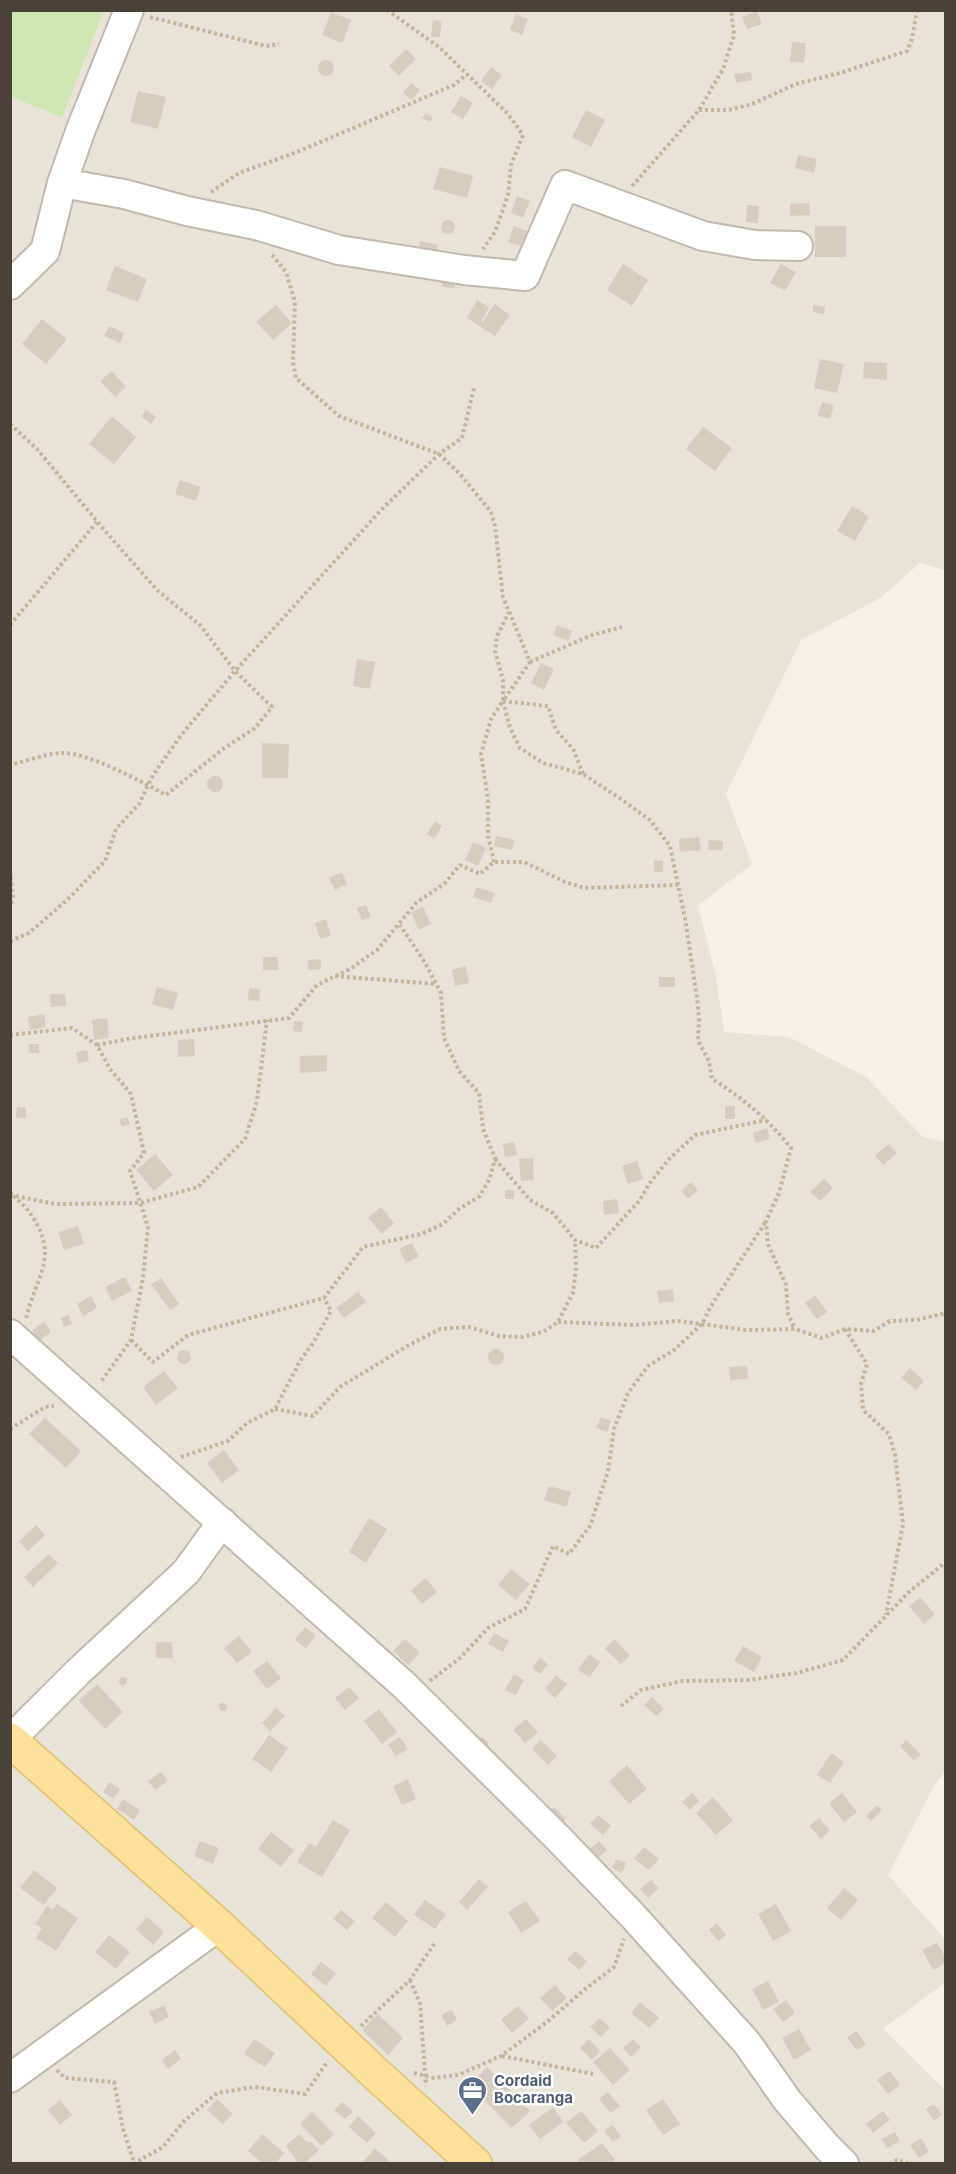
<svg xmlns="http://www.w3.org/2000/svg" width="956" height="2174" font-family="Inter,sans-serif">
	<style>
		.residential { fill: #e8e3d7 }
		.green { fill: #cfe8b3 }
		.building { fill: #d6cdbf }
		.lines { fill: none; stroke-linecap: round; stroke-linejoin: round }
		.minor-casing { stroke: #c0b9ac; stroke-width: 32 }
		.major-casing { stroke: #e2bf69; stroke-width: 36 }
		.path { stroke: #c1b59d; stroke-width: 4; stroke-dasharray: 3 3; stroke-linecap: butt }
		.minor { stroke: #fff; stroke-width: 28 }
		.major { stroke: #fde19a; stroke-width: 33 }
		.labels { text-anchor: middle; stroke-width: 5; stroke-linejoin: round; paint-order: stroke }
		.service-label { font-size: 15px; font-weight: bold; fill: #4e5e75; stroke: #fff; text-anchor: start }
	</style>
	<rect width="100%" height="100%" fill="#f4f1e9"/>
	<path class="residential" d="M 11,11 L 945,11 L 945,570 L 920,563 L 880,598 L 801,640 L 726,794 L 752,864 L 698,905 L 716,976 L 724,1032 L 789,1037 L 866,1077 L 923,1137 L 945,1142 L 945,1771 L 933,1788 L 888,1875 L 945,1939 L 945,1983 L 883,2029 L 945,2090 L 945,2163 L 11,2164 Z"/>
	<path class="green" d="M 10,11 L 104,11 L 62,117 L 11,97 Z"/>
	<path class="building" d="M 757,11 L 762,24 L 747,29 L 742,17 Z
		M 331,12 L 351,20 L 342,43 L 322,35 Z
		M 516,14 L 528,19 L 522,35 L 510,30 Z
		M 433,20 L 442,21 L 440,37 L 431,37 Z
		M 792,42 L 806,43 L 804,63 L 790,62 Z
		M 406,49 L 416,59 L 399,76 L 389,66 Z
		M318 68a8 8 0 1 1 16 0a8 8 0 1 1-16 0Z
		M 491,67 L 502,75 L 492,89 L 481,81 Z
		M 751,72 L 752,80 L 736,83 L 734,74 Z
		M 411,83 L 420,90 L 412,100 L 403,93 Z
		M 138,91 L 166,97 L 158,129 L 130,122 Z
		M 461,96 L 473,103 L 463,119 L 451,112 Z
		M 586,110 L 605,120 L 591,147 L 572,137 Z
		M 426,113 L 433,118 L 430,122 L 422,118 Z
		M 798,155 L 817,159 L 814,173 L 795,168 Z
		M 440,167 L 473,176 L 467,198 L 433,189 Z
		M 517,196 L 530,201 L 523,218 L 511,213 Z
		M 809,203 L 810,215 L 790,216 L 790,204 Z
		M 747,205 L 759,206 L 758,223 L 746,222 Z
		M441 227a7 7 0 1 1 14 0a7 7 0 1 1-14 0Z
		M 514,226 L 527,231 L 521,246 L 508,242 Z
		M 815,226 L 846,226 L 846,257 L 815,257 Z
		M 420,241 L 438,245 L 436,256 L 418,252 Z
		M 623,264 L 648,280 L 632,306 L 607,290 Z
		M 781,264 L 796,272 L 785,291 L 770,283 Z
		M 115,266 L 147,279 L 138,302 L 106,290 Z
		M 442,281 L 455,282 L 455,288 L 442,287 Z
		M 477,300 L 489,307 L 480,325 L 495,304 L 510,315 L 495,336 L 467,318 Z
		M 276,305 L 292,323 L 273,340 L 256,322 Z
		M 813,305 L 825,307 L 824,314 L 813,312 Z
		M 42,319 L 67,339 L 46,364 L 22,344 Z
		M 109,326 L 124,333 L 120,343 L 104,336 Z
		M 820,359 L 844,364 L 837,393 L 814,388 Z
		M 864,362 L 887,363 L 887,380 L 863,378 Z
		M 112,371 L 126,387 L 115,397 L 100,381 Z
		M 822,402 L 834,405 L 830,419 L 818,416 Z
		M 146,410 L 156,417 L 151,424 L 141,416 Z
		M 112,416 L 136,437 L 114,464 L 89,444 Z
		M 703,427 L 732,448 L 715,471 L 686,449 Z
		M 180,480 L 201,487 L 196,501 L 175,494 Z
		M 852,506 L 869,516 L 855,541 L 837,531 Z
		M 557,625 L 572,631 L 568,641 L 553,635 Z
		M 357,659 L 375,662 L 370,689 L 353,686 Z
		M 541,663 L 554,669 L 544,690 L 531,683 Z
		M 262,743 L 289,744 L 288,778 L 262,778 Z
		M207 784a8 8 0 1 1 16 0a8 8 0 1 1-16 0Z
		M 435,821 L 442,826 L 434,839 L 427,834 Z
		M 496,836 L 514,840 L 512,850 L 494,846 Z
		M 699,837 L 701,850 L 680,852 L 679,839 Z
		M 709,840 L 723,841 L 723,850 L 708,850 Z
		M 473,842 L 486,848 L 478,866 L 465,860 Z
		M 654,860 L 663,861 L 663,872 L 654,872 Z
		M 342,872 L 347,884 L 335,890 L 329,878 Z
		M 477,887 L 495,893 L 491,903 L 473,897 Z
		M 366,905 L 371,917 L 362,920 L 357,908 Z
		M 423,907 L 431,924 L 419,930 L 411,912 Z
		M 326,919 L 331,935 L 320,939 L 315,923 Z
		M 263,957 L 278,957 L 278,970 L 263,970 Z
		M 321,959 L 321,969 L 308,970 L 308,960 Z
		M 466,966 L 469,983 L 455,986 L 452,970 Z
		M 659,977 L 675,977 L 675,987 L 659,987 Z
		M 157,987 L 178,993 L 173,1010 L 152,1004 Z
		M 249,988 L 260,989 L 259,1001 L 248,1000 Z
		M 50,994 L 65,994 L 66,1006 L 51,1007 Z
		M 44,1014 L 46,1027 L 30,1030 L 28,1017 Z
		M 107,1018 L 109,1038 L 94,1040 L 92,1020 Z
		M 294,1021 L 303,1022 L 302,1032 L 293,1031 Z
		M 194,1039 L 195,1056 L 178,1057 L 178,1040 Z
		M 29,1044 L 39,1044 L 39,1053 L 29,1053 Z
		M 87,1050 L 89,1061 L 78,1063 L 76,1052 Z
		M 327,1055 L 327,1071 L 300,1073 L 300,1056 Z
		M 725,1106 L 735,1106 L 735,1119 L 725,1119 Z
		M 17,1107 L 26,1108 L 26,1118 L 16,1118 Z
		M 127,1117 L 130,1124 L 122,1127 L 119,1120 Z
		M 767,1128 L 770,1139 L 756,1143 L 753,1133 Z
		M 514,1142 L 517,1155 L 505,1157 L 503,1144 Z
		M 888,1144 L 897,1153 L 883,1165 L 875,1156 Z
		M 155,1154 L 173,1175 L 154,1191 L 136,1170 Z
		M 533,1158 L 534,1180 L 521,1181 L 519,1159 Z
		M 637,1161 L 643,1179 L 628,1184 L 622,1166 Z
		M 824,1179 L 833,1188 L 820,1201 L 810,1192 Z
		M 691,1182 L 698,1190 L 688,1199 L 681,1191 Z
		M 505,1190 L 514,1190 L 514,1199 L 505,1199 Z
		M 617,1199 L 619,1213 L 604,1215 L 603,1201 Z
		M 381,1207 L 394,1223 L 382,1234 L 368,1218 Z
		M 78,1226 L 84,1244 L 64,1250 L 58,1232 Z
		M 412,1243 L 419,1257 L 406,1263 L 399,1249 Z
		M 125,1277 L 132,1291 L 112,1301 L 105,1287 Z
		M 161,1278 L 179,1304 L 170,1310 L 151,1284 Z
		M 673,1289 L 674,1301 L 659,1303 L 657,1291 Z
		M 358,1292 L 366,1302 L 344,1318 L 336,1308 Z
		M 815,1295 L 827,1312 L 817,1319 L 805,1303 Z
		M 91,1296 L 97,1308 L 83,1316 L 77,1304 Z
		M 69,1315 L 72,1324 L 64,1327 L 61,1318 Z
		M 44,1322 L 51,1332 L 39,1341 L 32,1330 Z
		M488 1357a8 8 0 1 1 16 0a8 8 0 1 1-16 0Z
		M177 1357a7 7 0 1 1 14 0a7 7 0 1 1-14 0Z
		M 747,1366 L 748,1379 L 730,1380 L 729,1367 Z
		M 910,1368 L 924,1381 L 916,1390 L 901,1378 Z
		M 164,1371 L 178,1388 L 156,1405 L 143,1387 Z
		M 601,1417 L 611,1421 L 607,1432 L 596,1428 Z
		M 45,1418 L 81,1451 L 66,1468 L 29,1434 Z
		M 224,1450 L 239,1470 L 222,1483 L 207,1463 Z
		M 549,1486 L 571,1492 L 566,1507 L 544,1500 Z
		M 369,1518 L 387,1529 L 366,1563 L 349,1552 Z
		M 36,1525 L 45,1535 L 28,1551 L 19,1541 Z
		M 49,1554 L 58,1563 L 33,1587 L 24,1577 Z
		M 511,1569 L 530,1584 L 516,1600 L 498,1585 Z
		M 426,1578 L 437,1592 L 422,1604 L 411,1590 Z
		M 920,1597 L 935,1614 L 924,1624 L 909,1606 Z
		M 305,1627 L 316,1635 L 306,1648 L 295,1640 Z
		M 494,1633 L 509,1641 L 503,1652 L 488,1644 Z
		M 239,1636 L 252,1652 L 237,1663 L 224,1648 Z
		M 405,1639 L 420,1653 L 408,1665 L 393,1651 Z
		M 614,1639 L 630,1655 L 621,1664 L 605,1649 Z
		M 156,1642 L 172,1642 L 173,1658 L 156,1658 Z
		M 743,1646 L 762,1657 L 754,1672 L 734,1661 Z
		M 589,1654 L 600,1662 L 590,1677 L 578,1670 Z
		M 540,1658 L 548,1664 L 540,1674 L 532,1668 Z
		M 267,1661 L 281,1678 L 267,1689 L 253,1671 Z
		M 514,1674 L 524,1680 L 516,1695 L 505,1690 Z
		M 556,1675 L 567,1684 L 555,1698 L 545,1689 Z
		M119 1681a4 4 0 1 1 8 0a4 4 0 1 1-8 0Z
		M 97,1684 L 123,1712 L 105,1729 L 79,1701 Z
		M 349,1687 L 359,1698 L 345,1710 L 335,1698 Z
		M 652,1697 L 664,1709 L 656,1716 L 644,1705 Z
		M219 1707a4 4 0 1 1 8 0a4 4 0 1 1-8 0Z
		M 276,1708 L 285,1716 L 270,1731 L 262,1723 Z
		M 379,1709 L 397,1732 L 382,1744 L 364,1721 Z
		M 526,1719 L 538,1733 L 525,1743 L 513,1730 Z
		M 269,1735 L 288,1748 L 271,1772 L 252,1759 Z
		M 400,1737 L 408,1749 L 396,1756 L 388,1744 Z
		M 482,1737 L 489,1743 L 481,1752 L 474,1745 Z
		M 541,1740 L 557,1756 L 548,1765 L 532,1749 Z
		M 907,1740 L 921,1755 L 914,1761 L 900,1746 Z
		M 831,1753 L 844,1762 L 830,1783 L 817,1775 Z
		M 627,1765 L 647,1789 L 629,1804 L 609,1781 Z
		M 161,1772 L 168,1781 L 155,1790 L 148,1781 Z
		M 408,1779 L 416,1799 L 402,1805 L 393,1786 Z
		M 109,1782 L 120,1789 L 114,1799 L 103,1792 Z
		M 692,1793 L 699,1801 L 690,1810 L 682,1802 Z
		M 842,1793 L 857,1812 L 844,1822 L 829,1803 Z
		M 713,1797 L 733,1820 L 716,1835 L 696,1813 Z
		M 123,1799 L 140,1810 L 134,1820 L 117,1809 Z
		M 877,1805 L 882,1810 L 871,1821 L 866,1816 Z
		M 554,1807 L 566,1819 L 557,1830 L 544,1818 Z
		M 598,1815 L 611,1826 L 603,1835 L 590,1824 Z
		M 819,1818 L 830,1830 L 821,1839 L 809,1826 Z
		M 333,1820 L 350,1830 L 322,1877 L 297,1862 L 309,1843 L 316,1847 Z
		M 271,1832 L 294,1850 L 281,1867 L 258,1849 Z
		M 200,1841 L 219,1848 L 213,1864 L 194,1856 Z
		M 599,1841 L 607,1850 L 598,1858 L 590,1849 Z
		M 644,1847 L 659,1859 L 649,1870 L 634,1859 Z
		M 616,1859 L 626,1863 L 622,1873 L 612,1868 Z
		M 34,1870 L 57,1888 L 44,1905 L 20,1888 Z
		M 479,1879 L 488,1887 L 467,1910 L 459,1902 Z
		M 651,1880 L 659,1888 L 648,1898 L 640,1889 Z
		M 844,1888 L 858,1900 L 841,1920 L 827,1908 Z
		M 425,1900 L 446,1914 L 435,1929 L 414,1915 Z
		M 526,1901 L 540,1921 L 521,1933 L 508,1912 Z
		M 386,1902 L 408,1921 L 395,1937 L 372,1918 Z
		M 57,1904 L 78,1918 L 56,1951 L 36,1938 L 42,1928 L 35,1924 L 47,1906 L 53,1910 Z
		M 776,1904 L 791,1931 L 773,1941 L 758,1914 Z
		M 341,1910 L 355,1921 L 347,1930 L 333,1919 Z
		M 147,1917 L 164,1932 L 153,1945 L 136,1929 Z
		M 717,1923 L 726,1935 L 718,1941 L 709,1930 Z
		M 109,1935 L 130,1952 L 116,1969 L 95,1952 Z
		M 937,1943 L 946,1958 L 946,1963 L 933,1970 L 922,1950 Z
		M 575,1951 L 587,1961 L 579,1970 L 567,1959 Z
		M 321,1962 L 336,1973 L 326,1986 L 311,1974 Z
		M 768,1981 L 779,2002 L 763,2010 L 752,1989 Z
		M 555,1985 L 567,1998 L 552,2011 L 540,1998 Z
		M 786,2000 L 795,2013 L 783,2022 L 773,2009 Z
		M 640,2002 L 659,2018 L 649,2028 L 631,2013 Z
		M 164,2005 L 169,2017 L 155,2024 L 149,2012 Z
		M 518,2006 L 529,2019 L 512,2033 L 501,2020 Z
		M 452,2010 L 457,2020 L 447,2026 L 441,2015 Z
		M 378,2014 L 403,2038 L 388,2055 L 362,2030 Z
		M 599,2018 L 610,2027 L 601,2037 L 590,2027 Z
		M 799,2029 L 811,2050 L 794,2060 L 782,2038 Z
		M 857,2031 L 866,2045 L 856,2050 L 847,2037 Z
		M 254,2039 L 275,2053 L 265,2067 L 244,2054 Z
		M 589,2039 L 600,2051 L 592,2060 L 580,2048 Z
		M 633,2039 L 641,2047 L 631,2057 L 623,2048 Z
		M 610,2048 L 630,2070 L 613,2085 L 593,2062 Z
		M 175,2050 L 181,2059 L 168,2069 L 162,2060 Z
		M 487,2067 L 530,2111 L 512,2128 L 469,2085 Z
		M 890,2071 L 900,2085 L 888,2094 L 877,2080 Z
		M 608,2092 L 620,2106 L 611,2113 L 599,2099 Z
		M 217,2099 L 233,2114 L 223,2124 L 207,2110 Z
		M 663,2099 L 680,2124 L 663,2135 L 646,2110 Z
		M 60,2100 L 72,2115 L 60,2125 L 48,2110 Z
		M 342,2102 L 353,2111 L 345,2119 L 334,2110 Z
		M 934,2104 L 942,2115 L 934,2121 L 926,2109 Z
		M 553,2107 L 563,2122 L 540,2139 L 529,2125 Z
		M 581,2111 L 598,2131 L 584,2143 L 566,2123 Z
		M 883,2111 L 890,2120 L 873,2133 L 866,2124 Z
		M 312,2112 L 334,2134 L 322,2146 L 300,2124 Z
		M 358,2116 L 376,2133 L 367,2143 L 349,2127 Z
		M 612,2125 L 621,2136 L 613,2142 L 604,2131 Z
		M 895,2132 L 900,2141 L 887,2148 L 882,2139 Z
		M 262,2134 L 284,2153 L 275,2164 L 263,2164 L 248,2151 Z
		M 299,2134 L 308,2143 L 310,2141 L 319,2150 L 304,2164 L 299,2164 L 286,2146 Z
		M 921,2138 L 929,2152 L 919,2158 L 910,2145 Z
		M 602,2143 L 615,2160 L 609,2164 L 581,2164 L 578,2160 Z
		M 375,2148 L 390,2162 L 389,2164 L 361,2164 Z"/>
	<g class="lines">
		<defs>
			<path id="minor" d="M 62,183 L 124,194 L 187,211 L 256,225 L 339,250 L 464,270 L 525,276 L 565,185 L 703,236 L 755,245 L 798,246
				M 10,285 L 45,251 L 62,183 L 81,129 L 129,10
				M 10,1334 L 405,1686 L 558,1838 L 633,1916 L 747,2043 L 787,2100 L 827,2147 L 844,2164
				M 10,1740 L 79,1671 L 186,1572 L 222,1522
				M 10,2078 L 219,1926"/>
			<path id="major" d="M 10,1740 L 219,1926 L 375,2073 L 475,2164"/>
		</defs>
		<use href="#minor" class="minor-casing"/>
		<use href="#major" class="major-casing"/>
		<path class="path" d="M 387,10 L 439,47 L 508,114 L 523,135 L 511,165 L 508,195 L 495,232 L 483,249
			M 150,17 L 266,46 L 279,44
			M 699,110 L 728,110 L 752,104 L 796,84 L 840,73 L 907,51 L 912,39 L 917,10
			M 632,186 L 699,110 L 723,69 L 734,35 L 731,10
			M 211,192 L 239,173 L 297,152 L 454,85 L 466,75
			M 272,255 L 286,272 L 295,302 L 293,362 L 296,378 L 339,416 L 439,454 L 460,474 L 491,512 L 495,526 L 503,597 L 530,662 L 503,701 L 510,728 L 520,748 L 543,763 L 583,774 L 621,799 L 650,820 L 670,846 L 685,918 L 697,998 L 699,1019 L 698,1041 L 709,1061 L 712,1079 C 743,1098 769,1120 791,1148 L 779,1193 L 766,1221 L 768,1244 L 786,1285 L 788,1314 L 795,1329
			M 10,424 L 37,449 L 106,532 L 158,591 L 200,625 L 235,671 L 272,707 L 255,728 L 223,749 L 166,795 C 144,783 86,751 61,753 C 45,754 26,761 10,765
			M 10,625 L 97,522
			M 530,662 L 592,635 L 622,627
			M 503,701 L 548,706 L 556,730 L 573,749 L 583,774
			M 494,862 L 488,836 L 488,799 L 481,754 L 491,719 L 503,701 L 503,680 L 495,651 L 497,636 L 509,612
			M 10,871 L 13,897 L 10,909
			M 10,941 L 29,933 L 67,900 L 105,861 L 116,829 L 139,804 L 153,775 L 182,734 L 235,671 L 383,508 L 439,454 L 462,438 L 474,388
			M 335,976 L 435,984
			M 10,1035 L 72,1028 L 97,1045 L 110,1069 L 131,1094 L 144,1153 L 130,1171 L 148,1227 L 143,1278 L 131,1340 L 100,1383
			M 97,1045 L 127,1039 L 289,1018 L 317,985 L 350,969 L 377,950 L 417,902 L 444,884 L 460,865 L 480,874 L 494,862 L 524,862 L 565,882 L 584,888 L 678,885
			M 495,1159 L 530,1200 L 553,1213 L 575,1240 L 596,1248 L 640,1200 L 649,1184 L 669,1159 L 695,1135 L 766,1120
			M 10,1191 C 16,1200 26,1206 32,1216 C 60,1259 35,1277 26,1319
			M 10,1195 L 56,1204 L 140,1203 L 198,1187 L 245,1139 L 257,1101 L 267,1020
			M 558,1322 L 634,1325 L 678,1321 L 747,1330 L 795,1329 L 822,1338 L 845,1329 L 874,1331 L 890,1321 L 916,1320 L 946,1313
			M 845,1329 L 867,1364 L 861,1384 L 863,1410 L 889,1434 L 895,1455 L 903,1524 L 886,1615
			M 131,1340 L 153,1362 L 188,1335 L 324,1298 L 363,1247 L 421,1234 L 443,1224 L 459,1209 L 480,1196 L 490,1178 L 495,1158 L 483,1129 L 479,1093 L 459,1071 L 444,1038 L 441,993 L 424,961 L 400,925
			M 275,1409 L 313,1416 L 340,1387 L 409,1345 L 440,1329 L 469,1327 L 499,1336 L 522,1337 L 543,1332 L 558,1322 L 573,1293 L 576,1268 L 575,1240
			M 10,1429 L 45,1407 L 54,1406
			M 181,1457 L 228,1441 L 247,1423 L 275,1409 L 300,1361 L 313,1343 L 331,1311 L 324,1298
			M 430,1681 L 460,1658 L 488,1628 L 525,1609 L 553,1546 L 569,1554 L 590,1526 L 608,1471 L 614,1429 L 628,1393 L 648,1366 L 674,1350 L 702,1324 L 711,1306 L 766,1221
			M 621,1706 L 641,1690 L 683,1681 L 749,1680 L 796,1673 L 843,1660 L 910,1591 L 946,1562
			M 410,1980 L 420,2003 L 426,2086
			M 361,2026 L 410,1980 L 434,1944
			M 502,2056 L 593,2074
			M 57,2070 L 65,2078 L 114,2082 L 123,2129 L 134,2162
			M 414,2073 L 434,2078 L 458,2075 L 501,2056 L 547,2022 L 584,1990 L 614,1967 L 624,1939
			M 133,2164 L 163,2147 L 184,2121 L 217,2093 L 255,2087 L 305,2094 L 328,2061
			M 889,2164 L 897,2160 L 910,2164"/>
		<use href="#minor" class="minor"/>
		<use href="#major" class="major"/>
	</g>
	<defs>
		<symbol id="office-pin" viewBox="-11 -11 22 30"><path d="M0 17L-7.5 6A9.5 9.5 0 1 1 7.5 6Z" fill="#5c6f8a" stroke="#fff"/><path d="M-6-3h4V-5.5h4V-3h4V5H-6ZM-1-4.5V-3h2v-1.5ZM-6 0V1H6V0Z" fill="#fff"/></symbol>
	</defs>
	<g fill-rule="evenodd">
		<use href="#office-pin" x="456" y="2074" width="33" height="45"/>
	</g>
	<g class="labels">
		<g class="service-label">
			<text x="494" y="2086">Cordaid<tspan x="494" dy="17">Bocaranga</tspan></text>
		</g>
	</g>
	<rect width="956" height="2174" fill="none" stroke="#484238" stroke-width="24"/>
</svg>
